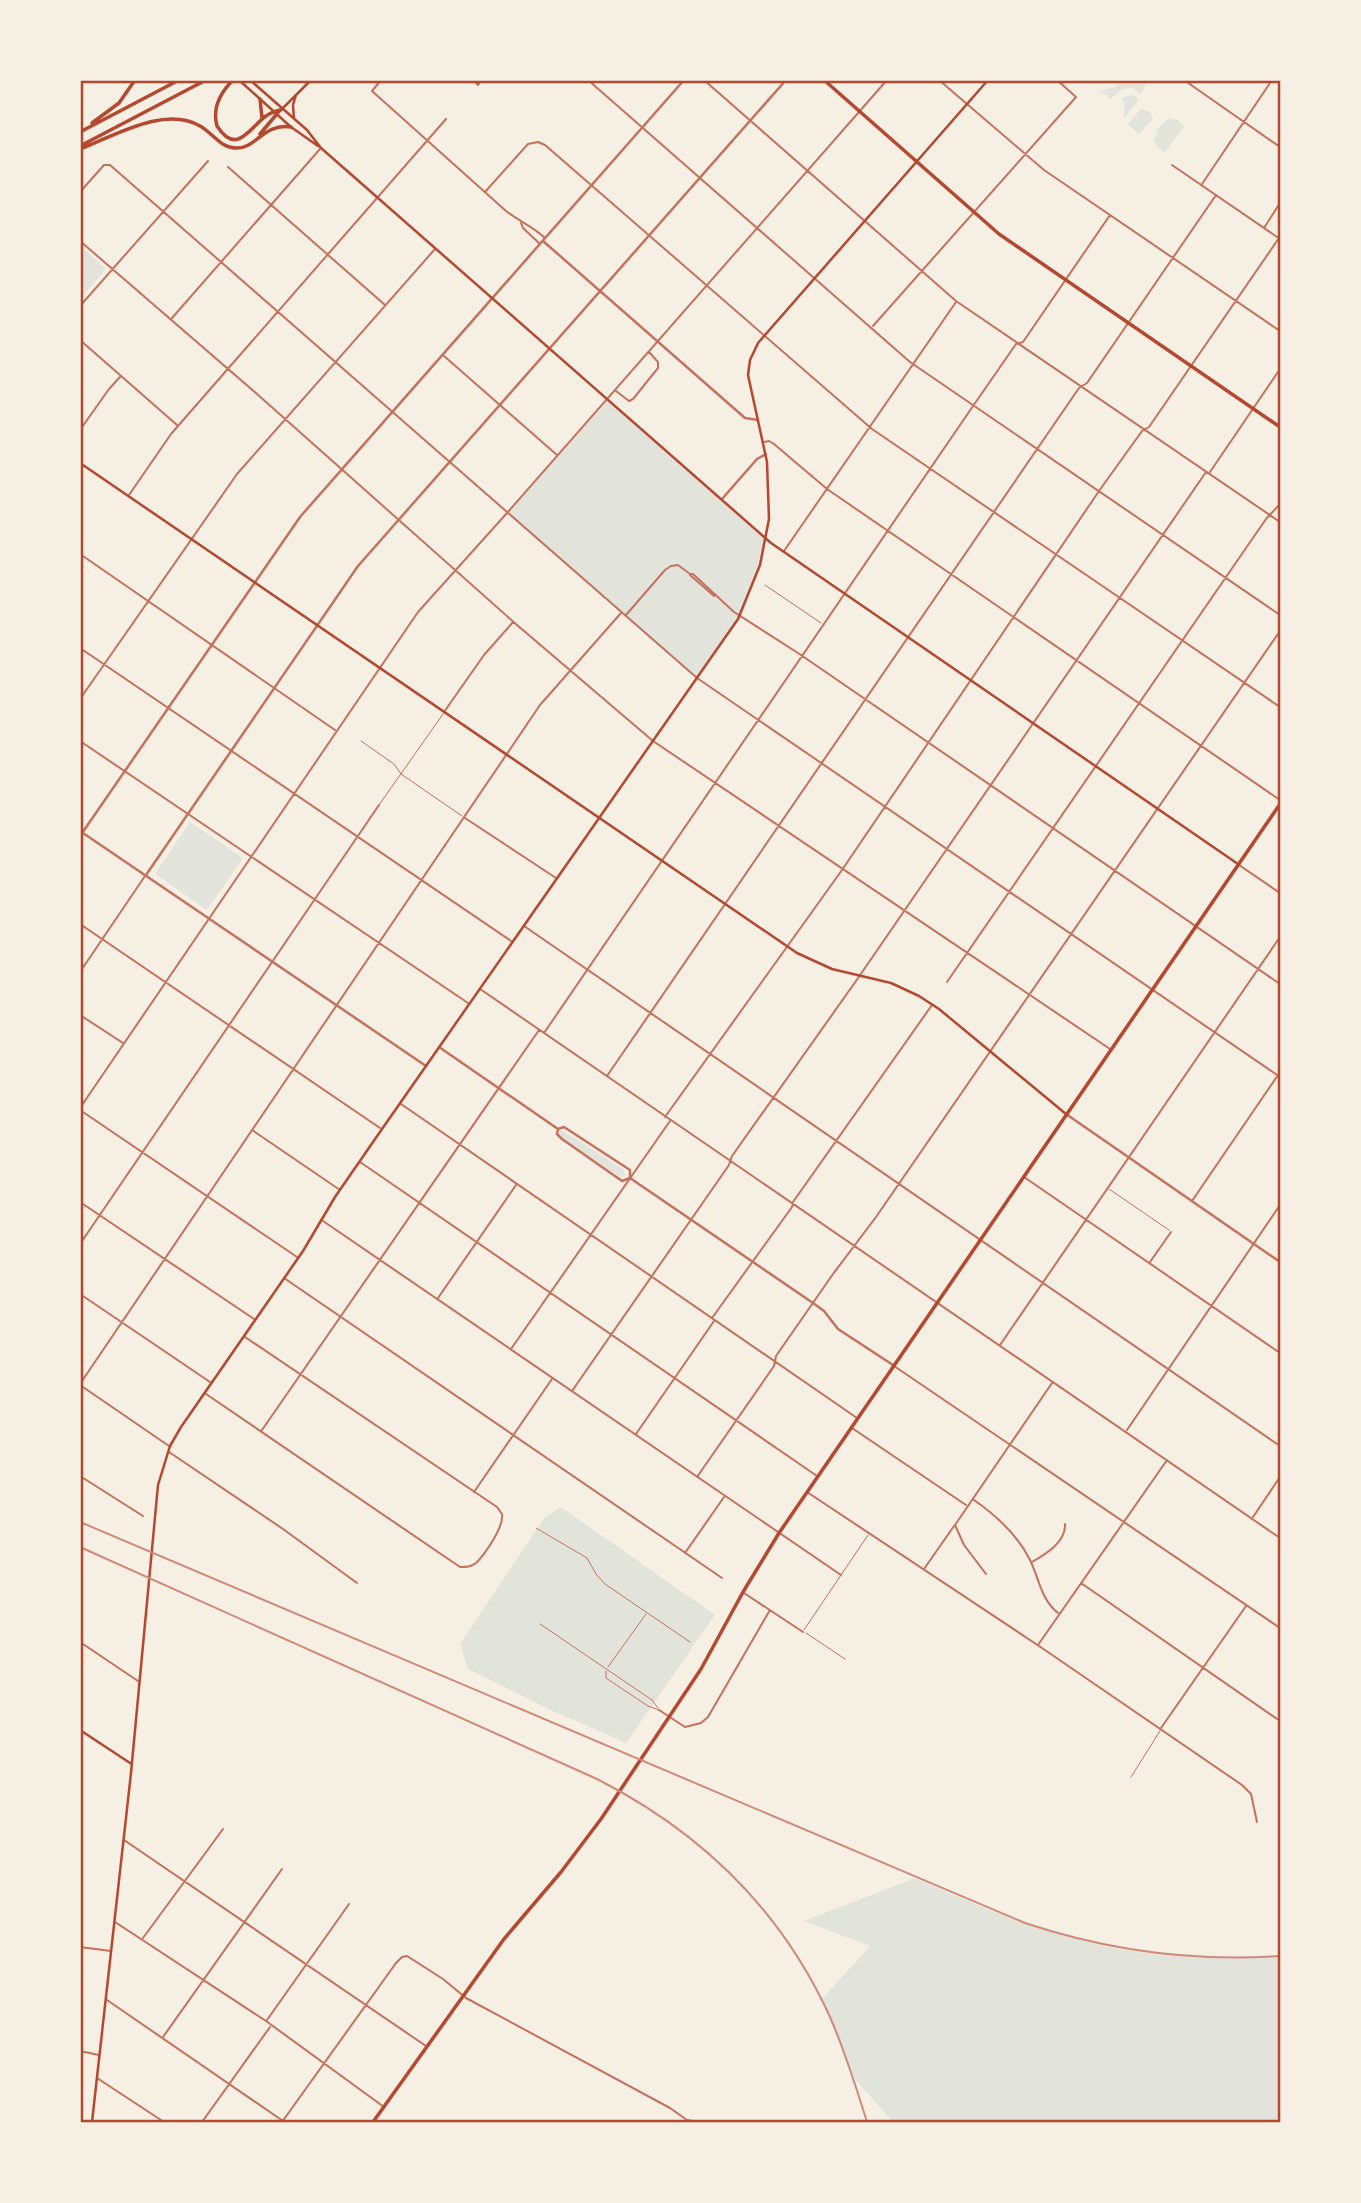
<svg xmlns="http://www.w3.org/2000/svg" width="1361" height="2203" font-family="'Roboto Serif',serif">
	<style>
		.green { fill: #e2e4dc }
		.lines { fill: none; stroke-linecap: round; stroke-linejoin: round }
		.service { stroke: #c5725c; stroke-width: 1 }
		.minor { stroke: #c5725c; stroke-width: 2 }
		.tertiary { stroke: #c5725c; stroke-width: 2.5 }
		.secondary { stroke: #b5482f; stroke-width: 2.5 }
		.primary { stroke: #b5482f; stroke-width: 3.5 }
		.motorway { stroke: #b5482f; stroke-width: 3.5 }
		.rail { stroke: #cf8b77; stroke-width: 2 }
		.neatline { fill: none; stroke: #b5482f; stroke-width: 2.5 }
	</style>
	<rect width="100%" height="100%" fill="#f6efe4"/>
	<path class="green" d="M 1125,80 L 1149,81 L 1140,94 L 1133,88 L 1122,89 L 1111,99 L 1103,93 L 1105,90 L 1098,96 L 1102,90 L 1112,88 Z
		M 1133,95 L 1138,99 L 1136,104 L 1123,119 L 1125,107 L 1122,98 Z
		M 1141,109 L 1150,112 L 1153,119 L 1139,134 L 1128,124 Z
		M 1168,118 L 1178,120 L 1184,127 L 1164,153 L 1155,144 L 1154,138 L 1157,134 L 1156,131 Z
		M 81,246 L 106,269 L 81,298 Z
		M 607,399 L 766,539 L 755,580 L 739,615 L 697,678 L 507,513 Z
		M 190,822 L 243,858 L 207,910 L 155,874 Z
		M 562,1130 L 624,1170 L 625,1176 L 620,1177 L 561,1137 L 560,1132 Z
		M 561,1507 L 715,1615 L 626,1743 L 546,1708 L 468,1669 L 460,1644 L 545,1517 Z
		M 915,1878 C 975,1904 1036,1931 1100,1945 C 1159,1959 1220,1960 1280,1956 L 1280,2122 L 893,2122 L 852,2076 L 822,1999 L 870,1946 L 804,1921 Z"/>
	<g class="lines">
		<path class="service" d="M 765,585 L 821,623
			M 361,741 L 394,764 L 401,774 L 462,816
			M 379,805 L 443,714
			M 1109,1189 L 1169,1230
			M 536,1528 L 587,1558 L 596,1574 L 605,1584 L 690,1642
			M 540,1624 L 652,1700 L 658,1708
			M 804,1630 L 868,1535
			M 806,1633 L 845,1659
			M 608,1667 L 646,1614
			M 606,1671 L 606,1678 L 648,1706 L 659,1710
			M 1131,1777 L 1160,1731"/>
		<path class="minor" d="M 381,80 L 372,91 L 506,211 C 519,221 532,226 544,237
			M 473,80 L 478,85 L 482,80
			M 588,80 L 910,362 L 1280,615
			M 704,80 L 956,301 L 1280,522
			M 939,80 L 1044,170 L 1280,331
			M 1184,80 L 1280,147
			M 1172,165 L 1280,239
			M 228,167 L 385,305
			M 1202,184 L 1272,80
			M 80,192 L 104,165 L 110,165 L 697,678 L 1280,1077
			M 485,192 L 528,144 L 538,142 L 545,145 L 872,429 L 1280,707
			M 521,223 L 523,228 L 540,244
			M 1264,228 L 1280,203
			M 80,241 L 257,394 L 517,625 L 653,741 L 1110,1049
			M 80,306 L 208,161
			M 172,318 L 320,149
			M 873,326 L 1076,97 L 1057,80
			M 80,340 L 177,425
			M 444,356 L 557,455
			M 616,391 L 629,401 L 633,399 L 658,368 L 658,362 L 649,352
			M 80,430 L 109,389 L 120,377
			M 764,442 L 769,441 L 774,444 L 827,489 L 1280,800
			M 1210,472 L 1280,369
			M 129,495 L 171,434 L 446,119
			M 784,551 L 956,302
			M 80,554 L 335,730
			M 690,575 L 714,596
			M 626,615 L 665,570 L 671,566 L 678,565 L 690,574 L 693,574 L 734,612 L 798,653 L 1280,984
			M 80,648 L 511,941
			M 80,699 L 237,474 L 435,249
			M 444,712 L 484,655 L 513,622
			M 80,741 L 468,1003
			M 465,818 L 556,878
			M 1239,865 L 1280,893
			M 80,924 L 380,1128
			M 524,926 L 1280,1446
			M 80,972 L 145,876
			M 947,982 L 1266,519 L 1280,504
			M 480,989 L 1280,1538
			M 80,1015 L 123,1043
			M 544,1033 L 971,409 L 1016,344 L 1023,342 L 1110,215
			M 607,1076 L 1079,388 L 1087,383 L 1216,195
			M 401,1104 L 857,1418
			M 80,1108 L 418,612 L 507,513 L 887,80
			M 80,1110 L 297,1257
			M 665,1117 L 842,870 L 1099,491 L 1142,431 L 1149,427 L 1279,238
			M 252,1130 L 340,1190
			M 360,1162 L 817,1476
			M 1024,1177 L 1280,1353
			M 1192,1201 L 1280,1072
			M 80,1202 L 254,1319
			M 323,1221 L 841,1575
			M 80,1244 L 379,805
			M 1150,1262 L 1171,1232
			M 284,1278 L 722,1578
			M 80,1294 L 210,1382
			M 438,1298 L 516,1185
			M 712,1318 L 792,1207 L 793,1202 L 932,1005
			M 1000,1345 L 1280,937
			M 511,1349 L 670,1121
			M 894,1366 L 1280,1628
			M 80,1384 L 540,705 L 621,613
			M 80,1385 L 169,1446
			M 572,1391 L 729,1165 L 732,1156 L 856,981 L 1206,472
			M 206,1394 L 460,1567 C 466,1567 471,1567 476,1563 C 485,1554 504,1527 502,1514 L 497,1507 L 245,1337
			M 852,1428 L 966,1505
			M 262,1430 L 539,1030
			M 1127,1430 L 1280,1205
			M 636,1434 L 714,1321
			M 169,1452 L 283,1529 L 357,1583
			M 80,1476 L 143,1516
			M 697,1477 L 774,1366 L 776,1356 L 833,1274 L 876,1217 L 1280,631
			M 474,1492 L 552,1379
			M 807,1492 L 1042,1648 L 1242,1785 L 1251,1794 L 1257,1822
			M 974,1500 C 997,1516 1017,1534 1030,1560 C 1039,1578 1041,1600 1058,1613
			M 1253,1517 L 1280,1477
			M 685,1553 L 724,1497
			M 1032,1562 C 1046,1554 1066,1542 1065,1524
			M 924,1569 L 954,1526
			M 986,1574 L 964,1545 L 955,1525 L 1052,1383
			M 1081,1583 L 1280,1721
			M 744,1593 L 803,1632
			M 80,1642 L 138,1681
			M 1038,1645 L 1167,1460
			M 659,1710 L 685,1727 L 701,1723 L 708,1717 L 770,1610
			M 1161,1728 L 1246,1606
			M 124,1840 L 426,2046
			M 115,1922 L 266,2021 L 384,2107
			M 143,1938 L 223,1829
			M 80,1947 L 111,1951
			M 107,2000 L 283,2121
			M 267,2020 L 349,1904
			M 163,2037 L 282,1869
			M 80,2051 L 99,2055
			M 97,2078 L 164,2122
			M 202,2122 L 270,2027
			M 282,2122 L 396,1963 L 402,1957 L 407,1956 L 443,1979 L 466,1998 L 670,2108 L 687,2120 L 698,2122"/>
		<path class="tertiary" d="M 543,241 L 745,418 L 758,420
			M 722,499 L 757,459 L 766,454
			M 80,831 L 426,1066
			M 80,836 L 300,517 L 684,80
			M 146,875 L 358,566 L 786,80
			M 439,1047 L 558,1129 L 557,1134 L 562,1139 L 622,1181 L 630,1178 L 813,1303 L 824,1311 L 838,1329 L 893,1365
			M 1066,1114 L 1280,1262
			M 558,1129 L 564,1127 L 630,1170 L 630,1178"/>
		<path class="secondary" d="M 239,80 L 291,127 L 318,146
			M 250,80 L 307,130 L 321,148 L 771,543 L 1238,864
			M 276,115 L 311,80
			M 294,119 L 293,105 L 296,95
			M 80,463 L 797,953 L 832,969 L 891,983 L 919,996 L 939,1009 L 1066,1114
			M 80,1730 L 130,1763
			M 92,2122 L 131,1773 L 158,1485 L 170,1446 L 181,1427 L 303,1251 L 335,1197 L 382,1129 L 738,619 L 760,565 L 769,519 L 767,462 L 748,375 L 750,360 L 758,343 L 988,80"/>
		<path class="primary" d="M 824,80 L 999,234 L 1280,427
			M 373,2122 L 504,1939 L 561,1872 L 601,1819 L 701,1669 L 743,1592 L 779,1533 L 1280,804"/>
		<path class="motorway" d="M 233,80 C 220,93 212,108 217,126 C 237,157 250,127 266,116 C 271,112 277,111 282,109
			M 260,99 L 262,118
			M 92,123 L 119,103 L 135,80
			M 80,132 L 179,80
			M 260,134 L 276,115
			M 80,146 L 206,80
			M 80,149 C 114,136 165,105 200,126 C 213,133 221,149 237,148 C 257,148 263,123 291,127"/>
		<path class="rail" d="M 80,1522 L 1025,1923 C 1109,1951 1192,1962 1280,1956
			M 80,1547 L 597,1779 C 701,1832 781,1909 830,2017 C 845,2051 856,2087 867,2122"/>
	</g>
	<rect width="1361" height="2203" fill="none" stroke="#f6efe4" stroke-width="164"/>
	<rect x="82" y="82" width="1197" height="2039" class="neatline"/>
</svg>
